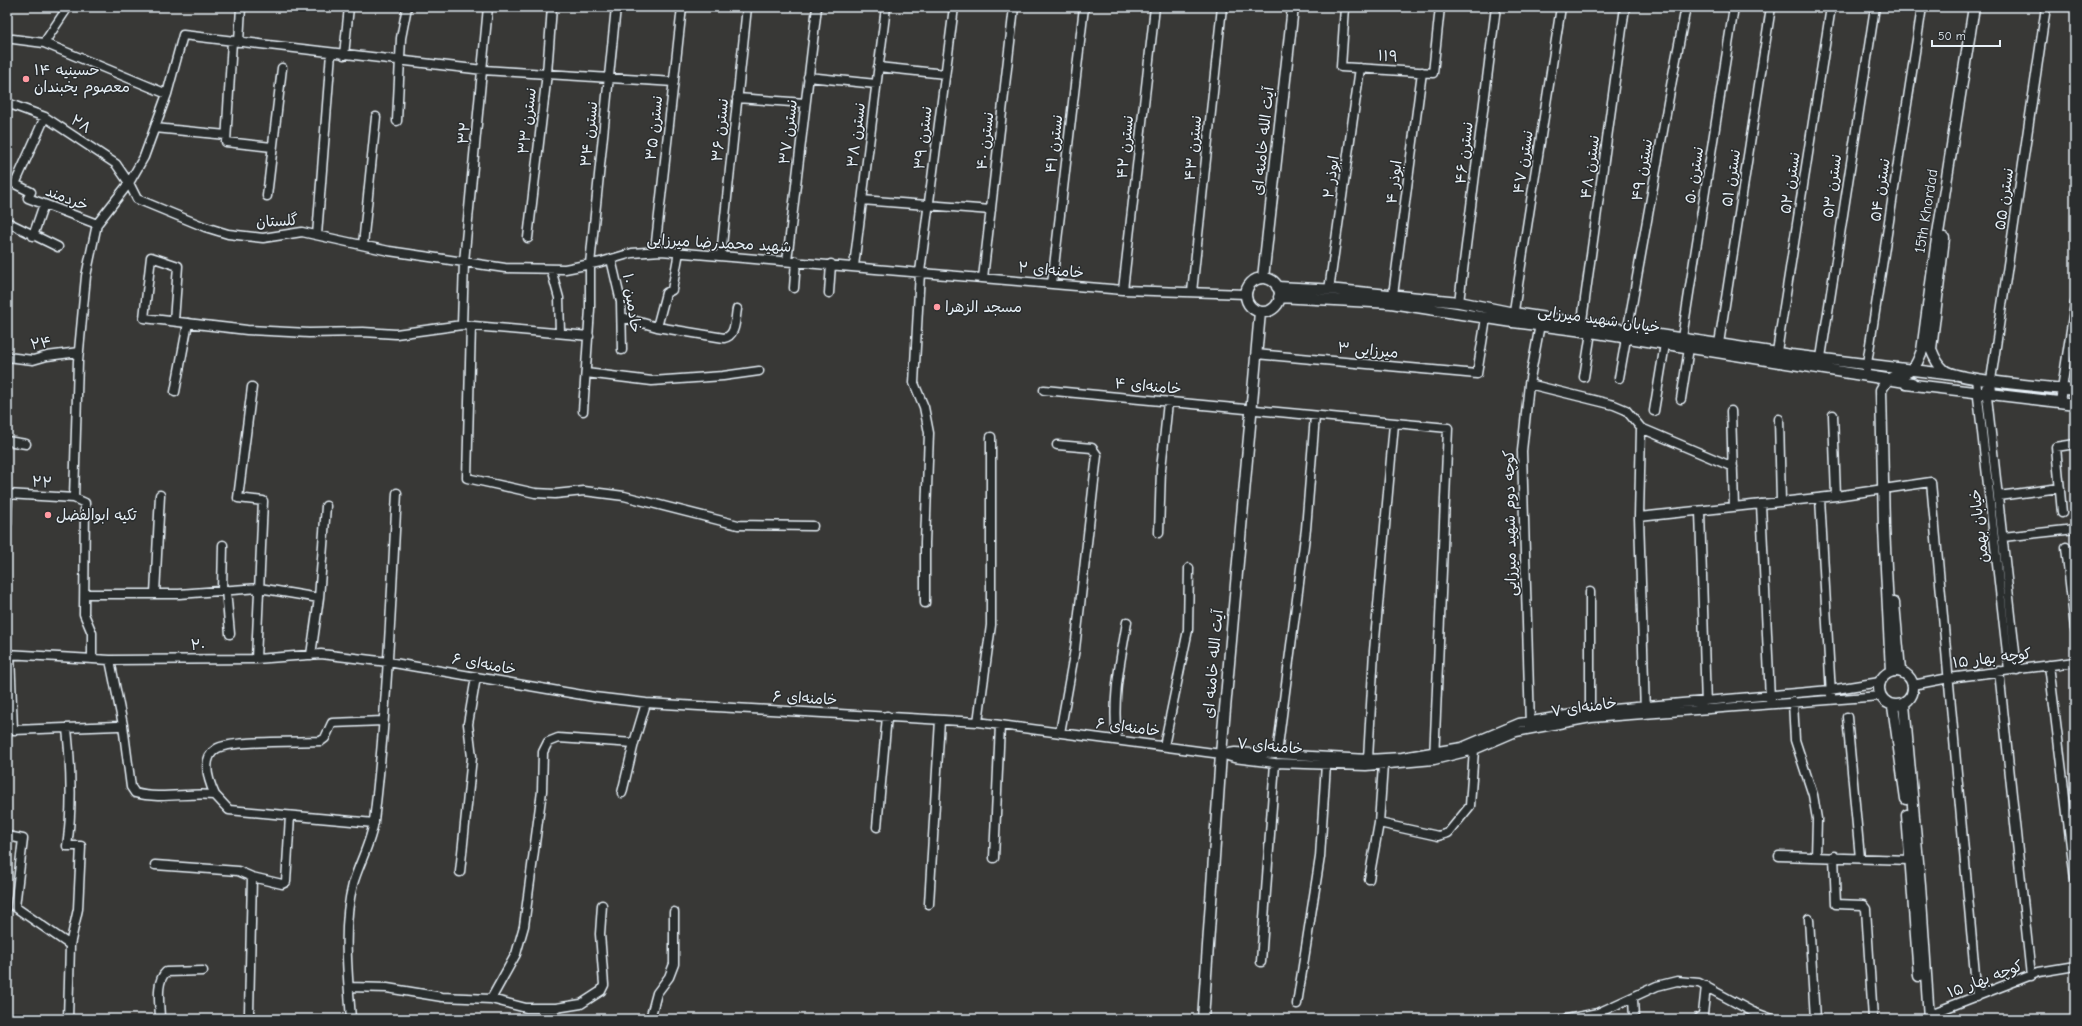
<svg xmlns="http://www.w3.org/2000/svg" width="2082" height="1026" font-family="'Comic Neue','Playpen Sans Arabic',sans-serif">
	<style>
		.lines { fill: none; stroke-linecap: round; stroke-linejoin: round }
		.minor-casing { stroke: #e8f1f8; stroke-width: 11 }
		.tertiary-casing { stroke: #e8f1f8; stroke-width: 13 }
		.minor { stroke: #2a2d2e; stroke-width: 8 }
		.tertiary { stroke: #2a2d2e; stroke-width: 10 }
		.poi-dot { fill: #ff9aa2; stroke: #2a2d2e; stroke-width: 1.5 }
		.labels { text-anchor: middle; stroke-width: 3; stroke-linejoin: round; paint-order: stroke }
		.street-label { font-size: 15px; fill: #e8f1f8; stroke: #2a2d2e }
		.poi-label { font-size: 15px; fill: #e8f1f8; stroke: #2a2d2e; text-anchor: start }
	</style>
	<rect width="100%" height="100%" fill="#383836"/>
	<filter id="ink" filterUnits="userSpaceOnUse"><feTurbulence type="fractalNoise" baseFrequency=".025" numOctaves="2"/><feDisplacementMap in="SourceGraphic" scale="8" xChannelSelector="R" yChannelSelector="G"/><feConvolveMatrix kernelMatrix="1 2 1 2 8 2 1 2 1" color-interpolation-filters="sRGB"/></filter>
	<g filter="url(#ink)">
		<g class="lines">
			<defs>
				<path id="minor" d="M 488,7 L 464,262 L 462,325 L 589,336
					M 1345,7 L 1341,67 L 1433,73 L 1440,7
					M 13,39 L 44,43 L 167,94
					M 232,41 L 226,142 L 272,147
					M 239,42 L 241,7
					M 44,43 L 68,7
					M 344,55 L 349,7
					M 878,67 L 945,74
					M 808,77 L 876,84
					M 737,98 L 805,103
					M 7,103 L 45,117 L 116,164 L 129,183 L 137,199 L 205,227 L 228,234 L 263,238 L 302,232 L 389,251 L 505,268 L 565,269 L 601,262 L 632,253 L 661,251 L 1123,290 L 1246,294
					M 45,117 L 15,184 L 31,192 L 28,198 L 97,224
					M 397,121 L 401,38 L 407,7
					M 155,128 L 226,135
					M 267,196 L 282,68
					M 862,200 L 991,210
					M 7,222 L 58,247
					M 317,235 L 331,53
					M 33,236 L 44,204
					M 528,238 L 547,73 L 552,7
					M 363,245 L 376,117
					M 655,251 L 682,7
					M 721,255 L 747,7
					M 611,259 L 621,302 L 622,350
					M 787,261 L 817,7
					M 854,266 L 886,7
					M 551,269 L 559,298 L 560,333
					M 983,278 L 1014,7
					M 1052,284 L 1084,7
					M 794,288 L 796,261
					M 1123,290 L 1155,7
					M 1329,290 L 1360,68
					M 1192,292 L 1222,7
					M 829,293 L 831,264
					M 1393,295 L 1422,72
					M 1459,302 L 1496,7
					M 622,317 L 657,327 L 724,338 C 736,336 735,320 737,309
					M 1513,317 L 1561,7
					M 174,321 L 178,266 L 151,257 L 144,318 L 247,330 L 309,333 L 363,332 L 396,334 L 462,325
					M 471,326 L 467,478 L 535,493 L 555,494 L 584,491 L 624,496 L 738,525 L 813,526
					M 657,327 L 666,293 L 672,290 L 679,252
					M 1581,328 L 1625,7
					M 1681,344 L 1734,7
					M 1718,350 L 1771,7
					M 1256,354 L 1477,374 L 1486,318
					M 7,357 L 33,360 L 47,356 L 79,352
					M 1776,358 L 1831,7
					M 1820,364 L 1875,7
					M 1866,370 L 1922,7
					M 586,373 L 652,381 L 723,376 L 759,371
					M 1584,377 L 1591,332
					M 1619,378 L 1672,80 L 1686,7
					M 1976,379 L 2009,670
					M 1529,384 L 1614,405 L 1626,410 L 1641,428 L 1733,467
					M 252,387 L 238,498 L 263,501 L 256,659
					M 1986,388 L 2017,670
					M 1044,390 L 1448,428 L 1434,760
					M 175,392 L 188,323
					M 1992,394 L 1991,380 L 2046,7
					M 1681,399 L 1689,348
					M 2060,402 L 2075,303
					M 583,411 L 590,309 L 590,264 L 616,7
					M 1654,411 L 1665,344
					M 1731,411 L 1734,507
					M 1833,415 L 1836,496
					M 1779,419 L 1781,502
					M 7,441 L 26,444
					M 1057,445 L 1092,448 L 1097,455 L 1075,649 L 1060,733
					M 7,494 L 74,498 L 85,503 L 84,614 L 92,633 L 92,658
					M 1998,496 L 2060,488
					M 74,498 L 78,361 L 86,276 L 97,224 L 129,183 L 144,157 L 167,94 L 183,35 L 483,70 L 674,82
					M 1820,498 L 1831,695
					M 1761,504 L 1770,699
					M 1700,511 L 1706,706
					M 2062,513 L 2056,447 L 2075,444
					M 1639,517 L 1641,428
					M 7,524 L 8,494
					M 1159,533 L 1161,469 L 1168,402
					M 2003,537 L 2075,529
					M 2066,547 L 2075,629
					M 222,590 L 223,545
					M 226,590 L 230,634
					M 1590,592 L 1590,711
					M 85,594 L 179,594 L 259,588 L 319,598
					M 155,594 L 160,495
					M 925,603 L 925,543 L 929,433 L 924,407 L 914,383 L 920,272 L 954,7
					M 7,654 L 110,660 L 256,659 L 321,654 L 388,662 L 594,697 L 646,703 L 978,722 L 1221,754 L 1234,758 L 1275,763 L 1366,766 L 1434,760 L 1474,750 L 1516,732 L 1591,718 L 1880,696
					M 311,655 L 319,598 L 326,506
					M 110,660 L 123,725 L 131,787 L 135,793 C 161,800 188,792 215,795 L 229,810 L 374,823
					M 2049,665 L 2075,879
					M 1999,671 L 2031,976
					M 1913,685 L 1949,678 L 2075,662
					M 1793,702 L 1795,740 L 1813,795 L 1817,819 L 1816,857
					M 1645,714 L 1639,517 L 1836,496 L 1931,482 L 1977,997
					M 1847,717 L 1860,858
					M 978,722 L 991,625 L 991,437
					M 1530,726 L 1522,451 L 1529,384 L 1541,319
					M 67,728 C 71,767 73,806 67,846 L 81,846 L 78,909 L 70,945 L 68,1019
					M 7,729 L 13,730 L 10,654
					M 13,730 L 118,726
					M 1117,740 C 1112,697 1120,664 1127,622
					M 1164,746 L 1188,630 L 1189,568
					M 1223,754 L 1235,752 L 1368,759 L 1402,757 L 1462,747 L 1519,723 L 1590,711 L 1830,690 L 1880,682
					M 1277,754 L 1306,529 L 1315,416
					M 1368,759 L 1374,651 L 1394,424
					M 622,793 L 634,743 L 646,703
					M 215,795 C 209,782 201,759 216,749 C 229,740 301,742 321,741 L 325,738 L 332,723 L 383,721
					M 1379,823 L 1438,836 L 1448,833 L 1470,806 L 1474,750 L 1472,747
					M 877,827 L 887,716
					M 7,836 L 23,839 L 15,907 L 70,945
					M 1779,856 L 1910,860
					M 1834,856 L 1836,904 L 1863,905 L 1866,909 L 1873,1019
					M 994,858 L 1000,725
					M 155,865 L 238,871 L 252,877 L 282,884 L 286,882 L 290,816
					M 460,872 L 472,757 L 468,724 L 476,677
					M 1369,879 L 1379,823 L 1383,765
					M 929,904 L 940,720
					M 1809,919 L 1815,1019
					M 1261,962 L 1275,763
					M 349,987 L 387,988 L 442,997 L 491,999 L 526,1008 L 556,1008 L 581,1004 L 601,991 L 604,985 L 600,934 L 602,905
					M 1633,998 L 1634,1019
					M 491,999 L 516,954 L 524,926 L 542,791 L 543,752 L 548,742 L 558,738 L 634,743
					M 1297,1004 L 1320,857 L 1326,764
					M 249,1013 L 252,877
					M 1928,1015 L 2039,972 L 2075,966
					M 7,1019 L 8,1019
					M 160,1019 C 160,1005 155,982 166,972 L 203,971
					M 351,1019 C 348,977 342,925 353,884 C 359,863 371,843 374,821 C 387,712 391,602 397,493
					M 650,1019 L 657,993 L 669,977 L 674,964 L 674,912
					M 1567,1019 L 1598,1013 L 1657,986 L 1677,981 L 1699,983 L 1753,1012 L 1772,1019
					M 1697,1019 L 1703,1014 L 1706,986"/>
				<path id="tertiary" d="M 1944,238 L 1931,349 C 1934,357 1938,365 1944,370 C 1956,380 2054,388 2075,390
					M 1263,278 L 1293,7
					M1246 295a17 17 0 1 1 34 0a17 17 0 1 1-34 0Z
					M 1277,287 L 1338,290 L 1459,302 L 1514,313 L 1791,355 L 1954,375
					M 1279,297 L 1391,303 L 1513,322 L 1591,332 L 1912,383
					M 1906,384 L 2075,404
					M 1894,603 L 1900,671
					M1879 688a17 17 0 1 1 34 0a17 17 0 1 1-34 0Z
					M 1891,671 L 1884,527 L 1881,390 C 1892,370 1897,380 1911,370 C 1917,366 1919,357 1922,351 L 1936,246 L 1974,7
					M 1904,704 L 1920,885 L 1929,1019
					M 1893,706 L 1906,799
					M 1907,815 L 1919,976
					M 1203,1019 L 1221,754 L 1260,312"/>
			</defs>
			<use href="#minor" class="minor-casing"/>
			<use href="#tertiary" class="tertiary-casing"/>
			<use href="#minor" class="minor"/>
			<use href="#tertiary" class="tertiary"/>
		</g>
	</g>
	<g class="poi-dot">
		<circle cx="26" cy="79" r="4"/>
		<circle cx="937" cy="307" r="4"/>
		<circle cx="48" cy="515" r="4"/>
	</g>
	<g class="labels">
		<g class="street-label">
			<text transform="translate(1388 56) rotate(4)" y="5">۱۱۹</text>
			<text transform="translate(527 121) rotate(-83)" y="5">نسترن ۳۳</text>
			<text transform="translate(81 124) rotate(33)" y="5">۲۸</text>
			<text transform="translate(654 128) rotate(-84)" y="5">نسترن ۳۵</text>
			<text transform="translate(720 130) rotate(-84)" y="5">نسترن ۳۶</text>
			<text transform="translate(788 132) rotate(-83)" y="5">نسترن ۳۷</text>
			<text transform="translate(464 133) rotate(-84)" y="5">۳۲</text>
			<text transform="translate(589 134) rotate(-84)" y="5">نسترن ۳۴</text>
			<text transform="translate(856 135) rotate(-83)" y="5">نسترن ۳۸</text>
			<text transform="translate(923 138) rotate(-83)" y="5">نسترن ۳۹</text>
			<text transform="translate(985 141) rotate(-83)" y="5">نسترن ۴۰</text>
			<text transform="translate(1263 141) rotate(-84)" y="5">آیت الله خامنه ای</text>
			<text transform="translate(1054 144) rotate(-83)" y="5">نسترن ۴۱</text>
			<text transform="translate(1125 147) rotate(-84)" y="5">نسترن ۴۲</text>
			<text transform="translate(1193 148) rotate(-84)" y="5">نسترن ۴۳</text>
			<text transform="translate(1464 153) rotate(-83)" y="5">نسترن ۴۶</text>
			<text transform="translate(1523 162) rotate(-81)" y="5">نسترن ۴۷</text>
			<text transform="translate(1590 167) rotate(-82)" y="5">نسترن ۴۸</text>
			<text transform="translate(1642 170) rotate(-80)" y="5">نسترن ۴۹</text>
			<text transform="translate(1694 175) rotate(-81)" y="5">نسترن ۵۰</text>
			<text transform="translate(1331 177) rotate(-82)" y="5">ابوذر ۲</text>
			<text transform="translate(1731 178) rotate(-81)" y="5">نسترن ۵۱</text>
			<text transform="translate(1394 182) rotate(-83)" y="5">ابوذر ۴</text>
			<text transform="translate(1790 183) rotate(-81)" y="5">نسترن ۵۲</text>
			<text transform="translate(1832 186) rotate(-82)" y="5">نسترن ۵۳</text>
			<text transform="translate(1880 190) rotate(-81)" y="5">نسترن ۵۴</text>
			<text transform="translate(67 198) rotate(21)" y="5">خردمند</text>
			<text transform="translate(2004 199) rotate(-82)" y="5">نسترن ۵۵</text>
			<text transform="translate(1926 211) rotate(-81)" y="5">15th Khordad</text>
			<text transform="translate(277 221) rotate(-3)" y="5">گلستان</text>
			<text transform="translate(719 243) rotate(3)" y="5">شهید محمدرضا میرزایی</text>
			<text transform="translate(1051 270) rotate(5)" y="5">خامنه‌ای ۲</text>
			<text transform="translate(632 303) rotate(82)" y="5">خادمین ۱۰</text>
			<text transform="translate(1599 319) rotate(8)" y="5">خیابان شهید میرزایی</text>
			<text transform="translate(41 343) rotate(-9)" y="5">۲۴</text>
			<text transform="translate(1368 350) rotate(5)" y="5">میرزایی ۳</text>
			<text transform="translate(1148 386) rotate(5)" y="5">خامنه‌ای ۴</text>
			<text transform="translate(42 482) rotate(4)" y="5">۲۲</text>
			<text transform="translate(1510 523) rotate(-91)" y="5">کوچه دوم شهید میرزایی</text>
			<text transform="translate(1979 526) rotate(-97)" y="5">خیابان بهمن</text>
			<text x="198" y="650">۲۰</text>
			<text transform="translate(1992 658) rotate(-7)" y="5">کوچه بهار ۱۵</text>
			<text transform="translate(484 664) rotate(10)" y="5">خامنه‌ای ۶</text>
			<text transform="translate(1213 664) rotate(-85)" y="5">آیت الله خامنه ای</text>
			<text transform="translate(805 698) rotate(3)" y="5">خامنه‌ای ۶</text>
			<text transform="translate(1584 707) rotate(-8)" y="5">خامنه‌ای ۷</text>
			<text transform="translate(1128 727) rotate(7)" y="5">خامنه‌ای ۶</text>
			<text transform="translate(1270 746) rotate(5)" y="5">خامنه‌ای ۷</text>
			<text transform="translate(1985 979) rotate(-21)" y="5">کوچه بهار ۱۵</text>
		</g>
		<g class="poi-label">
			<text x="34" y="75">حسینیه ۱۴<tspan x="34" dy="17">معصوم یخبندان</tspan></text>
			<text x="945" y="312">مسجد الزهرا</text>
			<text x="56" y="520">تکیه ابوالفضل</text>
		</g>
	</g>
	<rect width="2082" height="1026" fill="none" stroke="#2a2d2e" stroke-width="24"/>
	<rect x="12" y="12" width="2058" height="1002" fill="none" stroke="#e8f1f8" stroke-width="1.5" filter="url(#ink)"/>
	<path d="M1932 40v6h68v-6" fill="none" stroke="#e8f1f8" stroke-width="2"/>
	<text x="1938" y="40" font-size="12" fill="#e8f1f8" stroke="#2a2d2e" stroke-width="3" paint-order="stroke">50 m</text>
</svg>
